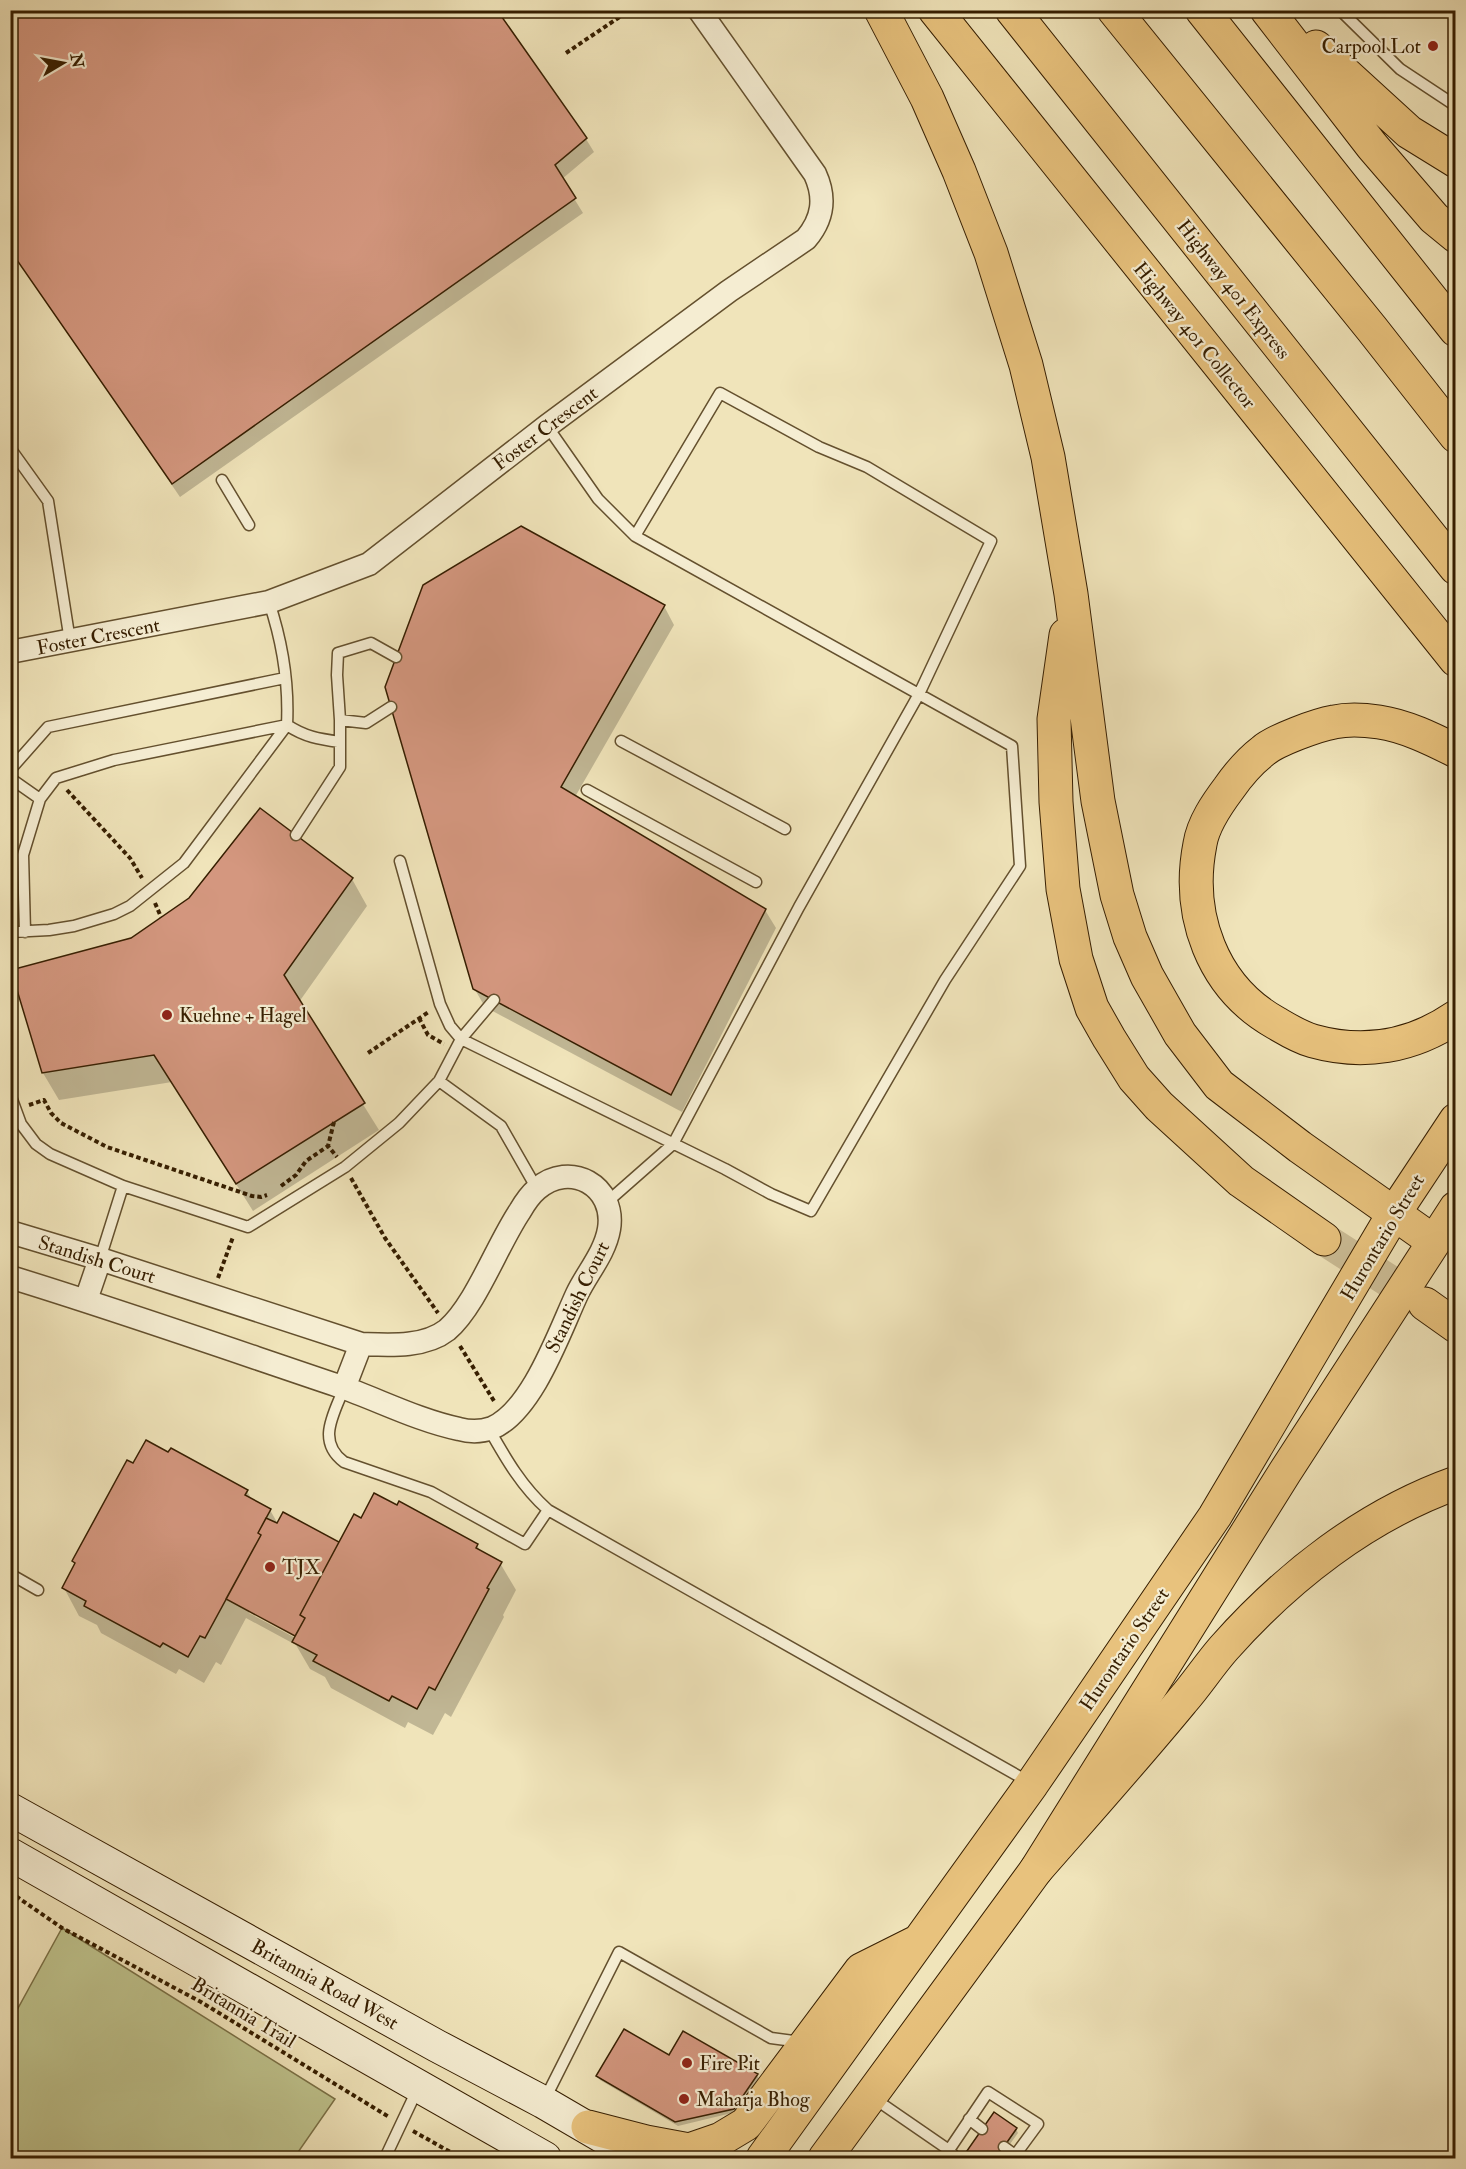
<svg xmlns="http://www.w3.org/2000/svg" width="1466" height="2169" font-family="'IM FELL Double Pica',serif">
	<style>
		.green { fill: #bec28c; stroke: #7a7046; stroke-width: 1.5 }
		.shadow { fill: #0003; fill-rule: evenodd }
		.building { fill: #d4977f; stroke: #361e00; stroke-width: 1.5 }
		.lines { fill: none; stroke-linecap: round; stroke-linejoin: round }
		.motorway-tunnel { stroke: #cbbc95; stroke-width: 33; stroke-dasharray: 33 16; stroke-linecap: butt }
		.service-casing { stroke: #64502e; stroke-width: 13 }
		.minor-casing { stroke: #64502e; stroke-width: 25 }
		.secondary-casing { stroke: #361e00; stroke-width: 34 }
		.primary-casing { stroke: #361e00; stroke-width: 35 }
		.motorway-casing { stroke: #361e00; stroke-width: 35 }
		.path { stroke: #361e00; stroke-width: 4; stroke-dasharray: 4.5 3; stroke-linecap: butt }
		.service { stroke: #f5edd2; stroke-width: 10 }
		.minor { stroke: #f5edd2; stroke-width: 22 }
		.secondary { stroke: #f5edd2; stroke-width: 32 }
		.primary { stroke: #e8c27d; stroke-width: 33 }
		.motorway { stroke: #e8c27d; stroke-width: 33 }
		.poi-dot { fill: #8f2418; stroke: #f5edd2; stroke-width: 2 }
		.labels { text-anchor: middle; stroke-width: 4.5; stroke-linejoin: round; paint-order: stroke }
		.poi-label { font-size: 20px; fill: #361e00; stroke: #f5edd2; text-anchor: start }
		.street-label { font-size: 20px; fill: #361e00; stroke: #f5edd2 }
	</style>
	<rect width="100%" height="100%" fill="#f0e4ba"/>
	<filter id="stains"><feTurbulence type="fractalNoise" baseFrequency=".00333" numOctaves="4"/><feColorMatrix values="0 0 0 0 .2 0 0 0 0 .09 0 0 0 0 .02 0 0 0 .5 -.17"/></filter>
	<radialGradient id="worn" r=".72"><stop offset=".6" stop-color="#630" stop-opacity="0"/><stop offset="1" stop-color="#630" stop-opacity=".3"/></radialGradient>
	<path class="green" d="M 62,1928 L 335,2099 L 294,2158 L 11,2158 L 11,2021 Z"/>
	<path class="shadow" d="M 586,139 L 594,152 L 562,179 L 583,213 L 180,497 L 10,249 Z
		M 664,606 L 674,625 L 575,797 L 765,910 L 776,928 L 682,1112 L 485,1007 L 474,988 L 387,687 Z
		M 352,879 L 367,906 L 299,1002 L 379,1130 L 253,1211 L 172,1082 L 59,1100 L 43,1073 Z
		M 247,1491 L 252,1500 L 270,1510 L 278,1524 L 283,1514 L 340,1544 L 361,1520 L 477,1545 L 481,1553 L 500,1563 L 516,1590 L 503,1615 L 504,1617 L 451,1717 L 445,1713 L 433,1735 L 408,1722 L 405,1728 L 331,1688 L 325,1677 L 310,1669 L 296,1645 L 246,1618 L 221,1665 L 216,1662 L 204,1683 L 179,1669 L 176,1674 L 101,1633 L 97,1625 L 79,1616 L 64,1588 L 76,1565 L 74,1561 ZM 249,1610 L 303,1639 L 301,1641 L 249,1613 Z
		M 670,2057 L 757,2075 L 759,2079 L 736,2112 L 678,2126 L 600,2080 L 597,2076 Z
		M 994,2114 L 1016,2129 L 1018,2133 L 1000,2158 L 963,2158 Z"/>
	<path class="building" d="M 10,10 L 497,10 L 587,138 L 555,165 L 576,198 L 172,484 L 10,250 Z
		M 521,526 L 665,605 L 561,787 L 766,909 L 671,1095 L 473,989 L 385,687 L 423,585 Z
		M 260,808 L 353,878 L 284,975 L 365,1103 L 236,1184 L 154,1055 L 42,1073 L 11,970 L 131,938 L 189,898 Z
		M 146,1440 L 168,1452 L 171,1448 L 248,1490 L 245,1495 L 271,1509 L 258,1533 L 261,1535 L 205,1638 L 200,1636 L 188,1657 L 163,1643 L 160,1647 L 84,1606 L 86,1601 L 62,1588 L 75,1563 L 72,1561 L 127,1460 L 133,1463 Z
		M 374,1493 L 397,1505 L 399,1501 L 478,1544 L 476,1548 L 502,1562 L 487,1588 L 489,1589 L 435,1690 L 429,1687 L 417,1709 L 392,1696 L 389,1701 L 313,1661 L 317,1655 L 292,1642 L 305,1618 L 300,1615 L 354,1514 L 361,1518 Z
		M 283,1512 L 339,1542 L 300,1615 L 305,1618 L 295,1636 L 226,1599 L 261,1535 L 258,1533 L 266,1518 L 277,1523 Z
		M 624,2029 L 669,2055 L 683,2031 L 758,2074 L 734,2109 L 675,2122 L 596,2076 Z
		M 994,2112 L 1017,2128 L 996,2158 L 962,2158 Z"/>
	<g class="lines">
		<path class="motorway-tunnel" d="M 1324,1239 L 1425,1304"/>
		<defs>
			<path id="service" d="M 1340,10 L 1400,69 L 1456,106
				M 10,448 L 48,501 L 70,641
				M 222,480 L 249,525
				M 269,602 C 282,641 289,684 287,725 C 305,737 319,739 340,742
				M 340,720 L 366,723 L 391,707
				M 621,741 L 785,829
				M 10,770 L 48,727 L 285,678
				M 10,778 L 40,799
				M 587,790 L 756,882
				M 296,835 L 340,767 L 340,720 L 337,675 L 338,653 L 371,643 L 396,657
				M 400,861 L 440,1004 L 450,1026 L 461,1039 L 725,1169 L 771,1194 L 811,1211 L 945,980 L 1020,866 L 1012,746 L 635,536 L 598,499 L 547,426
				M 10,932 L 49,930 L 74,926 L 114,914 L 130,906 L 184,863 L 287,725
				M 25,932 L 23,855 L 40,799 L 56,778 L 114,760 L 287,725
				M 494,1000 L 461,1039 L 439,1081 L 501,1126 L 537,1189
				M 10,1094 L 21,1124 L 36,1144 L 50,1154 L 123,1186 L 248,1227 L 345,1167 L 399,1123 L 439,1081
				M 606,1203 L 673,1144 L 799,907 L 919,694 L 991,541 L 867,467 L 819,447 L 720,393 L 635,536
				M 100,1259 L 123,1186
				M 344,1388 C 334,1414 316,1441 344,1462 L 431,1492 L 525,1544 L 548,1510
				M 489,1429 C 506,1459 522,1487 548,1510 L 1029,1782
				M 10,1574 L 38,1590
				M 872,2097 L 949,2150 L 943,2158
				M 545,2099 L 619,1952 L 771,2038 L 801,2042
				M 969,2119 L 982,2129
				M 1004,2147 L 1015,2155
				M 385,2158 L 418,2088
				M 956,2158 L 949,2150 L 988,2092 L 1038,2124 L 1013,2158"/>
			<path id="minor" d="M 10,652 L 269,602 L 369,564 L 547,426 L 729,291 L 806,239 C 823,219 826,198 815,174 L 699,10
				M 10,1232 L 100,1259 L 361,1344 C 388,1345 424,1348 447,1330 C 476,1305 497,1245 520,1211 C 524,1204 530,1195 537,1189 C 570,1160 616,1186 609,1229 C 605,1253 587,1273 577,1294 C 559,1333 532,1411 492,1428 C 481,1432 470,1432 459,1429 C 417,1420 379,1400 339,1386 C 229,1349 121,1311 10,1277
				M 86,1300 L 100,1259
				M 344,1388 L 361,1344"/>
			<path id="secondary" d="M 10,1809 L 437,2046 L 543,2102 L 639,2158
				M 10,1854 L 545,2158"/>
			<path id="primary" d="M 588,2127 L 646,2142 L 689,2150 L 721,2139 L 746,2124 L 861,1970 L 915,1943
				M 763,2158 L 1032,1784 L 1215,1516 L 1393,1215 L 1456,1120
				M 825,2158 L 1036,1870 L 1285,1472 L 1456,1208"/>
			<path id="motorway" d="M 881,10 L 927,98 L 959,171 L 991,253 L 1026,365 L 1048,457 L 1071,594 L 1098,801 L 1117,895 L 1130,937 L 1147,976 L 1180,1034 L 1219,1085 L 1300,1147 L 1433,1241
				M 935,10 L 1456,660
				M 1012,10 L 1456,568
				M 1114,10 L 1372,329 L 1456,436
				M 1202,10 L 1456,330
				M 1267,10 L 1372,146 L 1434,218 L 1456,236
				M 1316,47 L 1409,132 L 1456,161
				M 1066,635 L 1054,719 L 1056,802 L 1063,889 L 1076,959 L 1092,1008 L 1109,1038 L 1134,1078 L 1159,1106 L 1241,1181 L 1324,1239
				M 1456,751 C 1432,739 1406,726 1379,722 C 1366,720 1347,719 1334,722 C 1317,725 1276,740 1263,751 C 1250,761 1238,775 1229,788 C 1217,804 1203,824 1200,844 C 1186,915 1212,987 1276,1023 C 1288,1030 1299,1037 1313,1041 C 1363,1055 1412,1047 1456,1017
				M 1425,1304 L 1456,1326
				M 1036,1870 C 1085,1814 1135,1758 1182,1701 C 1197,1684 1209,1665 1224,1648 C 1287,1577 1366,1515 1456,1483"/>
		</defs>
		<use href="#service" class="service-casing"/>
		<use href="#minor" class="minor-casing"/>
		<use href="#secondary" class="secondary-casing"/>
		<use href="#primary" class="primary-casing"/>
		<use href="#motorway" class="motorway-casing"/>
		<path class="path" d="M 566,53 L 630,10
			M 67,790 L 130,858 L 142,878
			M 155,903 L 161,917
			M 419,1018 L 428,1035 L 444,1044
			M 368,1053 L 430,1011
			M 29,1105 L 44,1100 L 51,1113 L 61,1123 L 107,1147 L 252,1196 L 261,1197 L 267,1195
			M 334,1122 L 328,1146 L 337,1157
			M 351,1178 L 385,1238 L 438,1313
			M 281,1186 L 296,1175 L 306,1161 L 328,1146
			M 218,1278 L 233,1237
			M 460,1346 L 494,1401
			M 10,1892 L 62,1928 L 201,2002 L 389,2117
			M 413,2131 L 461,2158"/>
		<use href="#service" class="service"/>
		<use href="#minor" class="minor"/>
		<use href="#secondary" class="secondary"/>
		<use href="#primary" class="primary"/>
		<use href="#motorway" class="motorway"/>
	</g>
	<g class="poi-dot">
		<circle cx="1433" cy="46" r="6"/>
		<circle cx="167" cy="1015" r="6"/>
		<circle cx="270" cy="1567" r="6"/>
		<circle cx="687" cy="2063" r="6"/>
		<circle cx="684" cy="2099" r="6"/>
	</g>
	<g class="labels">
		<g class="poi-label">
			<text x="1421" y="53" text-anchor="end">Carpool Lot</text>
			<text x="179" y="1022">Kuehne + Hagel</text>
			<text x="282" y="1574">TJX</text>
			<text x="699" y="2070">Fire Pit</text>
			<text x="696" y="2106">Maharja Bhog</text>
		</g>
		<g class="street-label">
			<text transform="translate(1234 289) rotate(52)" y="7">Highway 401 Express</text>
			<text transform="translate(1195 335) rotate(51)" y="7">Highway 401 Collector</text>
			<text transform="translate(545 428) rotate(-37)" y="7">Foster Crescent</text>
			<text transform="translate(98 636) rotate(-11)" y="7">Foster Crescent</text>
			<text transform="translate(1382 1237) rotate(-59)" y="7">Hurontario Street</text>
			<text transform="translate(97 1259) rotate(17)" y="7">Standish Court</text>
			<text transform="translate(577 1297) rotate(-64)" y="7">Standish Court</text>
			<text transform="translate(1124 1649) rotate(-56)" y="7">Hurontario Street</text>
			<text transform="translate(325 1984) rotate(29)" y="7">Britannia Road West</text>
			<text transform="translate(244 2012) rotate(31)" y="7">Britannia Trail</text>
		</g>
	</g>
	<rect width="1466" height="2169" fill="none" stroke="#f0e4ba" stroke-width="36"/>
	<rect x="12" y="12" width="1442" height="2145" fill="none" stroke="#361e00" stroke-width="3"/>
	<rect x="18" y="18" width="1430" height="2133" fill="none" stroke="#361e00" stroke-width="1.5"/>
	<g transform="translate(63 63) rotate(80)" stroke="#f5edd2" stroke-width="4.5" paint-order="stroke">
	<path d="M0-4.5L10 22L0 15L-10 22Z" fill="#361e00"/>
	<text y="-9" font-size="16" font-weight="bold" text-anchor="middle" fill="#361e00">N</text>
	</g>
	<rect width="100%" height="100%" filter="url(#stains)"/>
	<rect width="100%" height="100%" fill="url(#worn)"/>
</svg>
